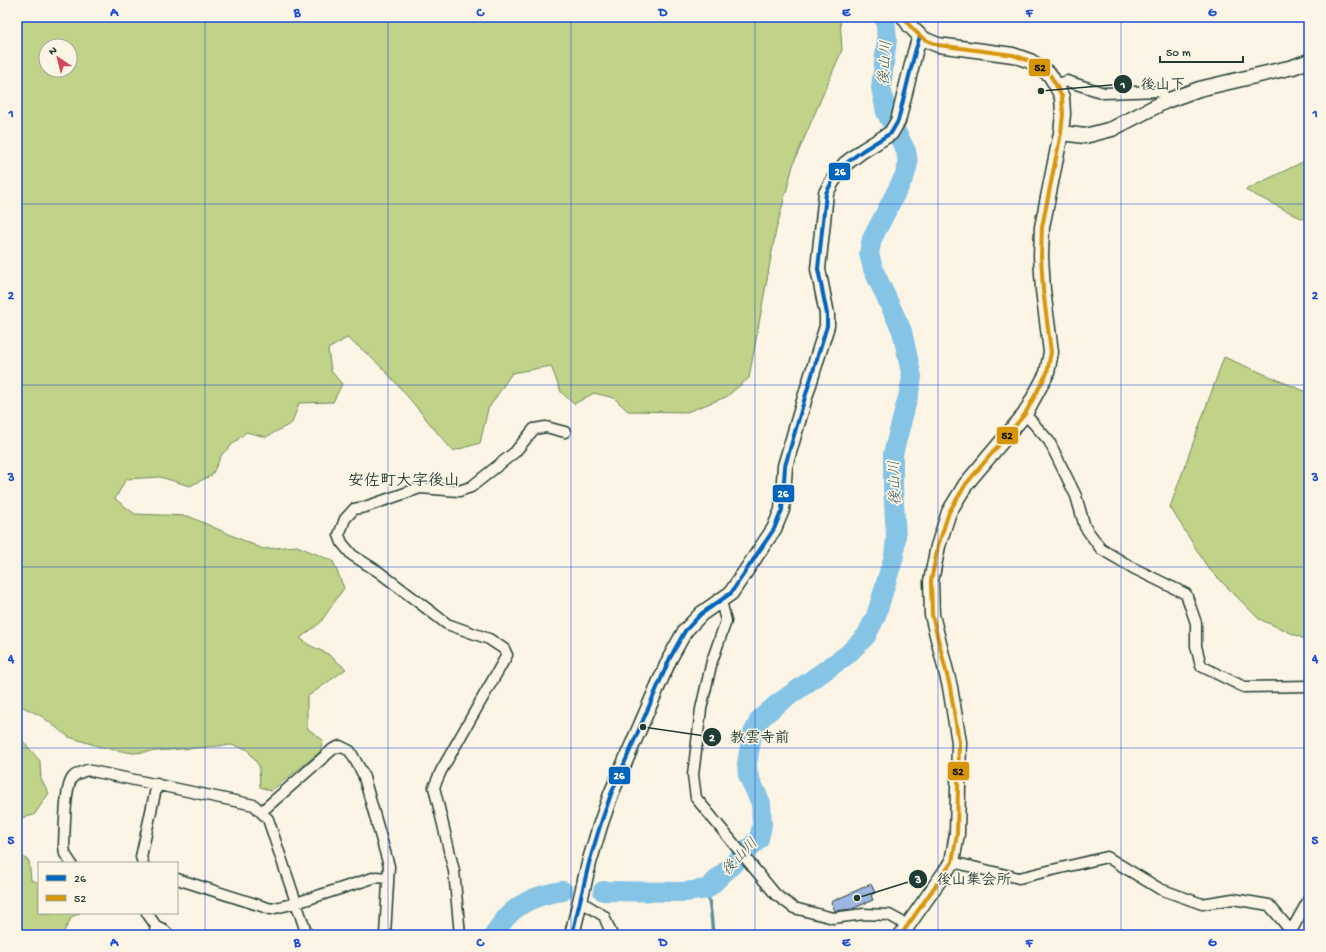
<svg xmlns="http://www.w3.org/2000/svg" width="1326" height="952" font-family="'Gochi Hand','Klee One',sans-serif">
	<style>
		.green { fill: #c0d388; stroke: #70885e; fill-rule: evenodd }
		.lines { fill: none; stroke-linecap: round; stroke-linejoin: round }
		.stream { stroke: #5d8e9f; stroke-width: 3.5 }
		.river { stroke: #86c4e6; stroke-width: 20 }
		.building { fill: #9cb6e3; stroke: #1f3d34 }
		.street-casing { stroke: #1f3d34; stroke-width: 13 }
		.secondary-casing { stroke: #1f3d34; stroke-width: 17 }
		.street { stroke: #fcf5e5; stroke-width: 10 }
		.secondary { stroke: #fcf5e5; stroke-width: 14 }
		.bus-1-casing { stroke: #fcf5e5; stroke-width: 7 }
		.bus-2-casing { stroke: #fcf5e5; stroke-width: 7 }
		.bus-1 { stroke: #0065bd; stroke-width: 4 }
		.bus-2 { stroke: #d79608; stroke-width: 4 }
		.grid { fill: none; stroke: #1d4ed8; stroke-width: 1; stroke-opacity: 0.55 }
		.labels { text-anchor: middle; stroke-width: 3.5; stroke-linejoin: round; paint-order: stroke }
		.water-label { font-size: 15px; font-style: italic; fill: #345858; stroke: #fcf5e5 }
		.quarter-label { font-size: 16px; font-weight: bold; fill: #1f3d34; stroke: #fcf5e5 }
		.leader { fill: none; stroke: #1f3d34; stroke-width: 1.5 }
		.callout-dot { fill: #1f3d34; stroke: #fcf5e5; stroke-width: 1.5 }
		.mark-label { font-size: 12px; text-anchor: middle; font-weight: bold; fill: #fff }
		.callout-label { font-size: 15px; text-anchor: middle; font-weight: bold; fill: #1f3d34; stroke: #fcf5e5; stroke-width: 3.5; stroke-linejoin: round; paint-order: stroke }
		.line-badge { stroke: #fcf5e5; stroke-width: 1.5 }
		.badge-label { font-size: 11px; text-anchor: middle; font-weight: bold; fill: #fff }
		.pale-badge-label { font-size: 11px; text-anchor: middle; font-weight: bold; fill: #111 }
		.neatline { fill: none; stroke: #1d4ed8; stroke-width: 1.5 }
		.grid-label { font-size: 13px; text-anchor: middle; font-weight: bold; fill: #1d4ed8 }
	</style>
	<rect width="100%" height="100%" fill="#fcf5e5"/>
	<filter id="ink" filterUnits="userSpaceOnUse"><feTurbulence type="fractalNoise" baseFrequency=".025" numOctaves="2"/><feDisplacementMap in="SourceGraphic" scale="8" xChannelSelector="R" yChannelSelector="G"/><feConvolveMatrix kernelMatrix="1 2 1 2 8 2 1 2 1" color-interpolation-filters="sRGB"/></filter>
	<g filter="url(#ink)">
		<path class="green" d="M 17,17 L 840,17 L 842,50 L 794,162 L 776,230 L 749,378 L 726,397 L 687,412 L 628,411 L 614,398 L 594,393 L 574,404 L 561,392 L 551,366 L 512,373 L 488,409 L 480,443 L 453,451 C 419,413 389,367 347,338 L 328,349 L 331,371 L 342,384 L 333,402 L 299,403 L 292,423 L 266,437 L 246,432 L 222,454 L 212,475 L 190,486 L 160,477 L 126,479 L 115,499 L 135,514 L 188,516 L 263,549 L 297,546 L 333,561 L 344,588 L 320,623 L 300,638 L 309,645 L 328,654 L 346,669 L 307,697 L 307,728 L 323,740 L 320,752 L 271,791 L 260,787 L 259,766 L 247,749 L 231,745 L 133,753 L 104,748 L 69,737 L 41,716 L 19,705 L 17,707 ZM 46,46 L 70,46 L 70,70 L 46,70 Z
			M 1309,159 L 1309,222 L 1245,190 Z
			M 1224,357 L 1309,393 L 1309,641 L 1259,619 L 1208,568 L 1170,507 Z
			M 17,738 L 22,740 L 40,761 L 41,779 L 49,793 L 34,815 L 17,819 Z
			M 17,853 L 29,861 L 31,880 L 39,883 L 39,913 L 80,913 L 72,917 L 62,935 L 17,935 Z"/>
		<g class="lines">
			<path class="stream" d="M 707,889 L 711,913 L 713,935"/>
			<path class="river" d="M 603,891 L 685,892 L 707,889 L 759,839 L 762,825 L 761,803 L 748,775 L 747,764 L 752,735 L 760,719 L 776,705 L 847,655 L 866,636 L 876,616 L 894,556 L 896,536 L 893,487 L 893,454 L 909,393 L 912,377 L 902,331 L 873,269 L 869,253 L 872,239 L 905,175 L 908,163 L 906,151 L 886,112 L 881,88 L 887,39 L 885,17
				M 494,935 C 509,907 532,895 563,891"/>
		</g>
		<path class="building" d="M 871,884 L 875,893 L 871,895 L 873,900 L 852,909 L 835,911 L 831,902 Z"/>
		<g class="lines">
			<defs>
				<path id="street" d="M 1056,85 L 1067,81 L 1104,93 L 1161,91 L 1166,101
					M 1025,414 L 1049,441 L 1076,496 L 1085,527 L 1101,549 L 1133,568 L 1186,594 L 1196,623 L 1196,646 L 1201,666 L 1244,687 L 1309,686
					M 721,601 L 726,621 L 712,661 L 701,709 L 693,775 L 696,798 L 776,895 L 794,908 L 833,918 L 864,914 L 889,915 L 909,926
					M 261,812 L 333,749 L 340,746 L 350,751 L 363,774 L 389,866 L 385,935
					M 952,862 L 1019,878 L 1107,857 L 1160,889 L 1202,904 L 1233,899 L 1269,905 L 1291,931
					M 71,863 L 65,854 L 64,846 C 65,830 64,787 73,777 C 77,773 82,772 87,770 L 254,805 L 268,819 L 307,935
					M 143,863 L 141,857 L 157,784
					M 177,879 L 271,909 L 296,903 L 376,877 L 387,878
					M 580,901 L 604,916 L 612,935
					M 147,913 L 156,926 L 154,935
					M 156,926 L 163,929 L 169,935
					M 460,935 L 454,871 L 434,787 L 441,771 L 507,655 L 504,649 L 489,639 L 447,624 L 379,572 L 352,555 L 342,543 L 339,535 L 345,519 L 354,509 L 365,507 L 420,488 L 459,491 L 471,487 L 515,452 L 534,429 L 546,427 L 565,432
					M 1289,935 L 1309,899"/>
				<path id="secondary" d="M 1061,133 L 1085,136 L 1112,129 L 1166,101 L 1199,89 L 1293,67 L 1309,61
					M 572,935 L 589,863 L 600,826 L 611,794 L 670,658 L 685,631 L 701,614 L 731,593 L 774,529 L 782,510 L 785,466 L 806,394 L 827,326 L 827,314 L 818,269 L 826,193 L 832,182 L 845,164 L 862,151 L 891,133 L 898,121 L 915,52 L 920,36
					M 901,935 L 952,862 L 957,834 L 959,742 L 950,687 L 932,615 L 931,581 L 938,546 L 949,512 L 966,484 L 1025,414 L 1047,373 L 1051,352 L 1043,290 L 1041,256 L 1042,227 L 1061,133 L 1063,114 L 1062,97 L 1056,85 L 1050,75 L 1041,68 L 1030,61 L 1013,55 L 938,45 L 926,40 L 920,36 L 910,26 L 904,17"/>
			</defs>
			<use href="#street" class="street-casing"/>
			<use href="#secondary" class="secondary-casing"/>
			<use href="#street" class="street"/>
			<use href="#secondary" class="secondary"/>
			<defs>
				<path id="bus-1" d="M 572,935 L 589,863 L 600,826 L 611,794 L 670,658 L 685,631 L 701,614 L 731,593 L 774,529 L 782,510 L 785,466 L 806,394 L 827,326 L 827,314 L 818,269 L 826,193 L 832,182 L 845,164 L 862,151 L 891,133 L 898,121 L 915,52 L 920,36"/>
				<path id="bus-2" d="M 901,935 L 952,862 L 957,834 L 959,742 L 950,687 L 932,615 L 931,581 L 938,546 L 949,512 L 966,484 L 1025,414 L 1047,373 L 1051,352 L 1043,290 L 1041,256 L 1042,227 L 1061,133 L 1063,114 L 1062,97 L 1056,85 L 1050,75 L 1041,68 L 1030,61 L 1013,55 L 938,45 L 926,40 L 920,36 L 910,26 L 904,17"/>
			</defs>
			<use href="#bus-1" class="bus-1-casing"/>
			<use href="#bus-2" class="bus-2-casing"/>
			<use href="#bus-1" class="bus-1"/>
			<use href="#bus-2" class="bus-2"/>
		</g>
	</g>
	<path class="grid" d="M 205,17 L 205,935M 388,17 L 388,935M 571,17 L 571,935M 755,17 L 755,935M 938,17 L 938,935M 1121,17 L 1121,935M 17,204 L 1309,204M 17,385 L 1309,385M 17,567 L 1309,567M 17,748 L 1309,748"/>
	<g class="labels">
		<g class="water-label">
			<text transform="translate(884 63) rotate(-86)" y="5">後山川</text>
			<text transform="translate(894 483) rotate(-92)" y="5">後山川</text>
			<text transform="translate(739 856) rotate(-46)" y="5">後山川</text>
		</g>
		<g class="quarter-label">
			<text x="404" y="485">安佐町大字後山</text>
		</g>
	</g>
	<path class="leader" d="M1041 91L1123 84M643 727L712 737M857 898L918 879"/>
	<g class="callout-dot">
		<circle cx="1041" cy="91" r="4"/>
		<circle cx="643" cy="727" r="4"/>
		<circle cx="857" cy="898" r="4"/>
		<circle cx="1123" cy="84" r="10"/>
		<circle cx="712" cy="737" r="10"/>
		<circle cx="918" cy="879" r="10"/>
	</g>
	<g class="mark-label">
		<text x="1123" y="88">1</text>
		<text x="712" y="741">2</text>
		<text x="918" y="883">3</text>
	</g>
	<g class="callout-label">
		<text x="1163" y="89">後山下</text>
		<text x="760" y="742">教雲寺前</text>
		<text x="974" y="884">後山集会所</text>
	</g>
	<g class="line-badge">
		<rect x="1028" y="58" width="23" height="19" rx="4" fill="#d79608"/>
		<rect x="828" y="162" width="23" height="19" rx="4" fill="#0065bd"/>
		<rect x="996" y="426" width="23" height="19" rx="4" fill="#d79608"/>
		<rect x="772" y="484" width="23" height="19" rx="4" fill="#0065bd"/>
		<rect x="947" y="761" width="23" height="20" rx="4" fill="#d79608"/>
		<rect x="608" y="766" width="23" height="19" rx="4" fill="#0065bd"/>
	</g>
	<g class="badge-label">
		<text x="840" y="175">26</text>
		<text x="783" y="497">26</text>
		<text x="619" y="779">26</text>
	</g>
	<g class="pale-badge-label">
		<text x="1040" y="71">52</text>
		<text x="1007" y="439">52</text>
		<text x="958" y="775">52</text>
	</g>
	<rect width="1326" height="952" fill="none" stroke="#fcf5e5" stroke-width="44"/>
	<rect x="38" y="862" width="140" height="52" fill="#fcf5e5" stroke="#a4ab9e"/>
	<rect x="46" y="875" width="20" height="6" fill="#0065bd" stroke="#a4ab9e"/>
	<text x="74" y="882" font-size="12" fill="#1f3d34">26</text>
	<rect x="46" y="895" width="20" height="6" fill="#d79608" stroke="#a4ab9e"/>
	<text x="74" y="902" font-size="12" fill="#1f3d34">52</text>
	<g transform="translate(58 58) rotate(325)"><circle r="19" fill="#fcf5e5" stroke="#a4ab9e"/>
	<path d="M0-3L7 15L0 10L-7 15Z" fill="#d1495b"/>
	<text y="-6" font-size="11" font-weight="bold" text-anchor="middle" fill="#1f3d34">N</text>
	</g>
	<path d="M1160 56v6h83v-6" fill="none" stroke="#1f3d34" stroke-width="2"/>
	<text x="1166" y="56" font-size="12" fill="#1f3d34" stroke="#fcf5e5" stroke-width="3" paint-order="stroke">50 m</text>
	<rect x="22" y="22" width="1282" height="908" class="neatline"/>
	<g class="grid-label">
		<text x="114" y="16">A</text>
		<text x="297" y="16">B</text>
		<text x="480" y="16">C</text>
		<text x="663" y="16">D</text>
		<text x="846" y="16">E</text>
		<text x="1029" y="16">F</text>
		<text x="1212" y="16">G</text>
		<text x="11" y="117">1</text>
		<text x="1315" y="117">1</text>
		<text x="11" y="299">2</text>
		<text x="1315" y="299">2</text>
		<text x="11" y="481">3</text>
		<text x="1315" y="481">3</text>
		<text x="11" y="662">4</text>
		<text x="1315" y="662">4</text>
		<text x="11" y="844">5</text>
		<text x="1315" y="844">5</text>
		<text x="114" y="946">A</text>
		<text x="297" y="946">B</text>
		<text x="480" y="946">C</text>
		<text x="663" y="946">D</text>
		<text x="846" y="946">E</text>
		<text x="1029" y="946">F</text>
		<text x="1212" y="946">G</text>
	</g>
</svg>
